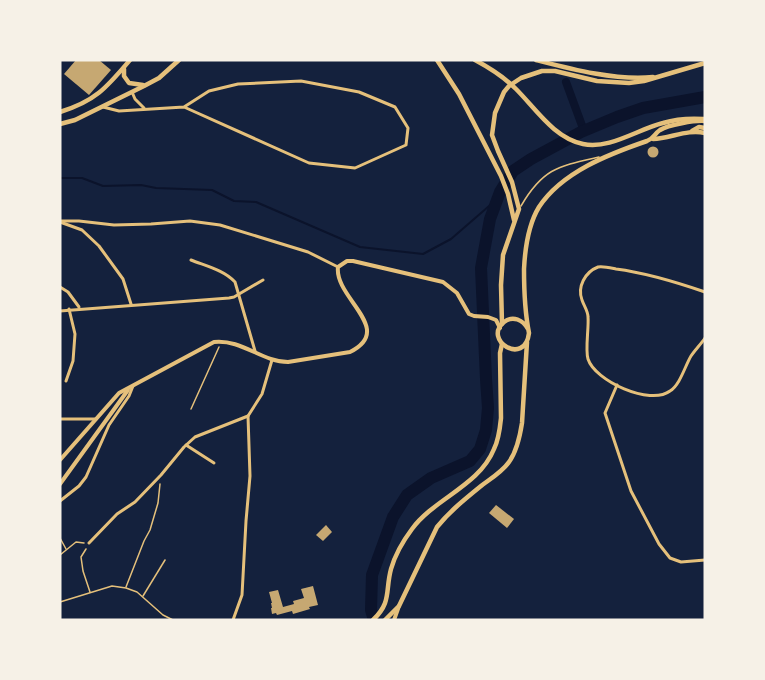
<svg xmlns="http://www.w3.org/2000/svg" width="765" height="680" font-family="'Archivo Narrow',sans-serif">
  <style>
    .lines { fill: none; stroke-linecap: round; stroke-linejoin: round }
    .stream { stroke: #0b132b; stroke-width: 2 }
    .canal { stroke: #0b132b; stroke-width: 8 }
    .river { stroke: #0b132b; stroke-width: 12 }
    .building { fill: #c6a872 }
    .path { stroke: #e5c07b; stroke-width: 1.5 }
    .service { stroke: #e5c07b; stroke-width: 1.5 }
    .minor { stroke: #e5c07b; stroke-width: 3 }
    .tertiary { stroke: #e5c07b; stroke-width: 4 }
    .secondary { stroke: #e5c07b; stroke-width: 4.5 }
    .primary { stroke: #e5c07b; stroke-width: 4.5 }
  </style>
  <rect width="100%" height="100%" fill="#14213d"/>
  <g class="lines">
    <polyline class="stream" points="60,178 82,178 103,186 141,185 156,188 212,190 234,201 256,202 360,247 423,254 451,239 496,200"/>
    <polyline class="canal" points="566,82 584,131"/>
    <polyline class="river" points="374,620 371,610 372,575 393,517 407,495 431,478 470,461 480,449 486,430 488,408 486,379 481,268 490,219 500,192 513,171 531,159 581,132 617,117 643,108 705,97"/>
  </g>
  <g class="building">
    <polygon points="76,60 99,60 111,70 89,95 64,74"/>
    <circle cx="653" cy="152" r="5.5"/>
    <polygon points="496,505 514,519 507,528 489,513"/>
    <polygon points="326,525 332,532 323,541 316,535"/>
    <polygon points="313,586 318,605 309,607 310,609 293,614 292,611 277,615 276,613 272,614 271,608 272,608 271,603 272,603 269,592 278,590 283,607 294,604 293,601 304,598 301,589"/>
  </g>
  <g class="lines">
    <g class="path">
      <polyline points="191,409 219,347"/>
      <polyline points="60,538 66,549"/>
      <polyline points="86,549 81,557 83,571 90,592"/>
      <polyline points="60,555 76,542 84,543"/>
      <polyline points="126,587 144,541 150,530 158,503 160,484"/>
      <polyline points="143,596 165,560"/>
      <polyline points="60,602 112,586 126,588 137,592 163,615 173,620"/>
    </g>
    <path class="service" d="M521,206C543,168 559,166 599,157"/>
    <g class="minor">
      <polyline points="132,92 135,99 144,108"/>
      <polyline points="103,107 119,111 184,107 309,163 355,168 406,145 408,128 395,107 359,92 301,81 238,84 209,91 184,107"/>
      <polyline points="60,221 79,221 114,225 151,224 190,221 220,225 308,252 338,267"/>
      <polyline points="60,222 82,230 99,246 123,279 131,304"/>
      <path d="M191,260C206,266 224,270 235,282L255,351"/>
      <polyline points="60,287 68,292 79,307"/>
      <path d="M705,292C676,282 647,273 616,269C611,268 603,266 598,267C585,272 577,287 582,300C584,306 588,311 588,317C589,328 585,349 588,359C595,381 650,406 670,391C680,385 685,366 691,356C695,350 701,344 705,338"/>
      <polyline points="60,311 229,298 234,297 263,280"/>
      <polyline points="66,381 73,361 75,334 69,309"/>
      <polyline points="617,385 605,413 631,491 659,544 670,558 681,562 705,560"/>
      <polyline points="60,419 96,419"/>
      <polyline points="186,445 214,463"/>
      <polyline points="60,501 79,486 86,477 109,425 129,396 133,386"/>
      <polyline points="89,543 117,514 135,502 161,475 184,447 195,437 248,416"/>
      <polyline points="233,620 242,595 246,521 250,476 248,416 262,394 272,360"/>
    </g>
    <g class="tertiary">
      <path d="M60,460L119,393L214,342C242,339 262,362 288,362L350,352C396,329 334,298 338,267L347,261H353L443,282L457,293L469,314L474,316L488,317L496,320L500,328"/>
      <polyline points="60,484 128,390"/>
      <polyline points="394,620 399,606"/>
    </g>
    <g class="secondary">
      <path d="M475,60C490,68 504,77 516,89C536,109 554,138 583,144C609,150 638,129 663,123C676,119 690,118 704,119"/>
      <path d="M536,60C571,69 617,81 653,77"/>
      <polyline points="124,69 124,76 129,83 143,85"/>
      <path d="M60,112C96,101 107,87 130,60"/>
      <polyline points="60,124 75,120 144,86 159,78 179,60"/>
    </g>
    <g class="primary">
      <polyline points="437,60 459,94 501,176 508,194 514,220"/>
      <polyline points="692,131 699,127 705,128"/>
      <path d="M653,139C671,138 688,129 705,133"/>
      <polyline points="502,324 501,285 503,255 519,209 512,182 498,151 492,135 495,113 504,92 509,86 521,78 542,71 555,71 597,81 629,83 644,81 705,63"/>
      <path d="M528,329C523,320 513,315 504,322C482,340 525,367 529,333C525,313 524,290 524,269C525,249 528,225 539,207C562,172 609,154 647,141C655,138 654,134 660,130C668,125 695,120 705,121"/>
      <path d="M373,620C392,602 385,591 391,569C395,555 403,541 412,529C435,498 479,486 494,449C499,439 500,428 501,418L500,353L502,344"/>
      <path d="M385,620L399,606L437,527C450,511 465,499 481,486C490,479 502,472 509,462C517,451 520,436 522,423L527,342"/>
    </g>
  </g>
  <rect width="765" height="680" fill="none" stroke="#f6f1e7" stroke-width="123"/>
</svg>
